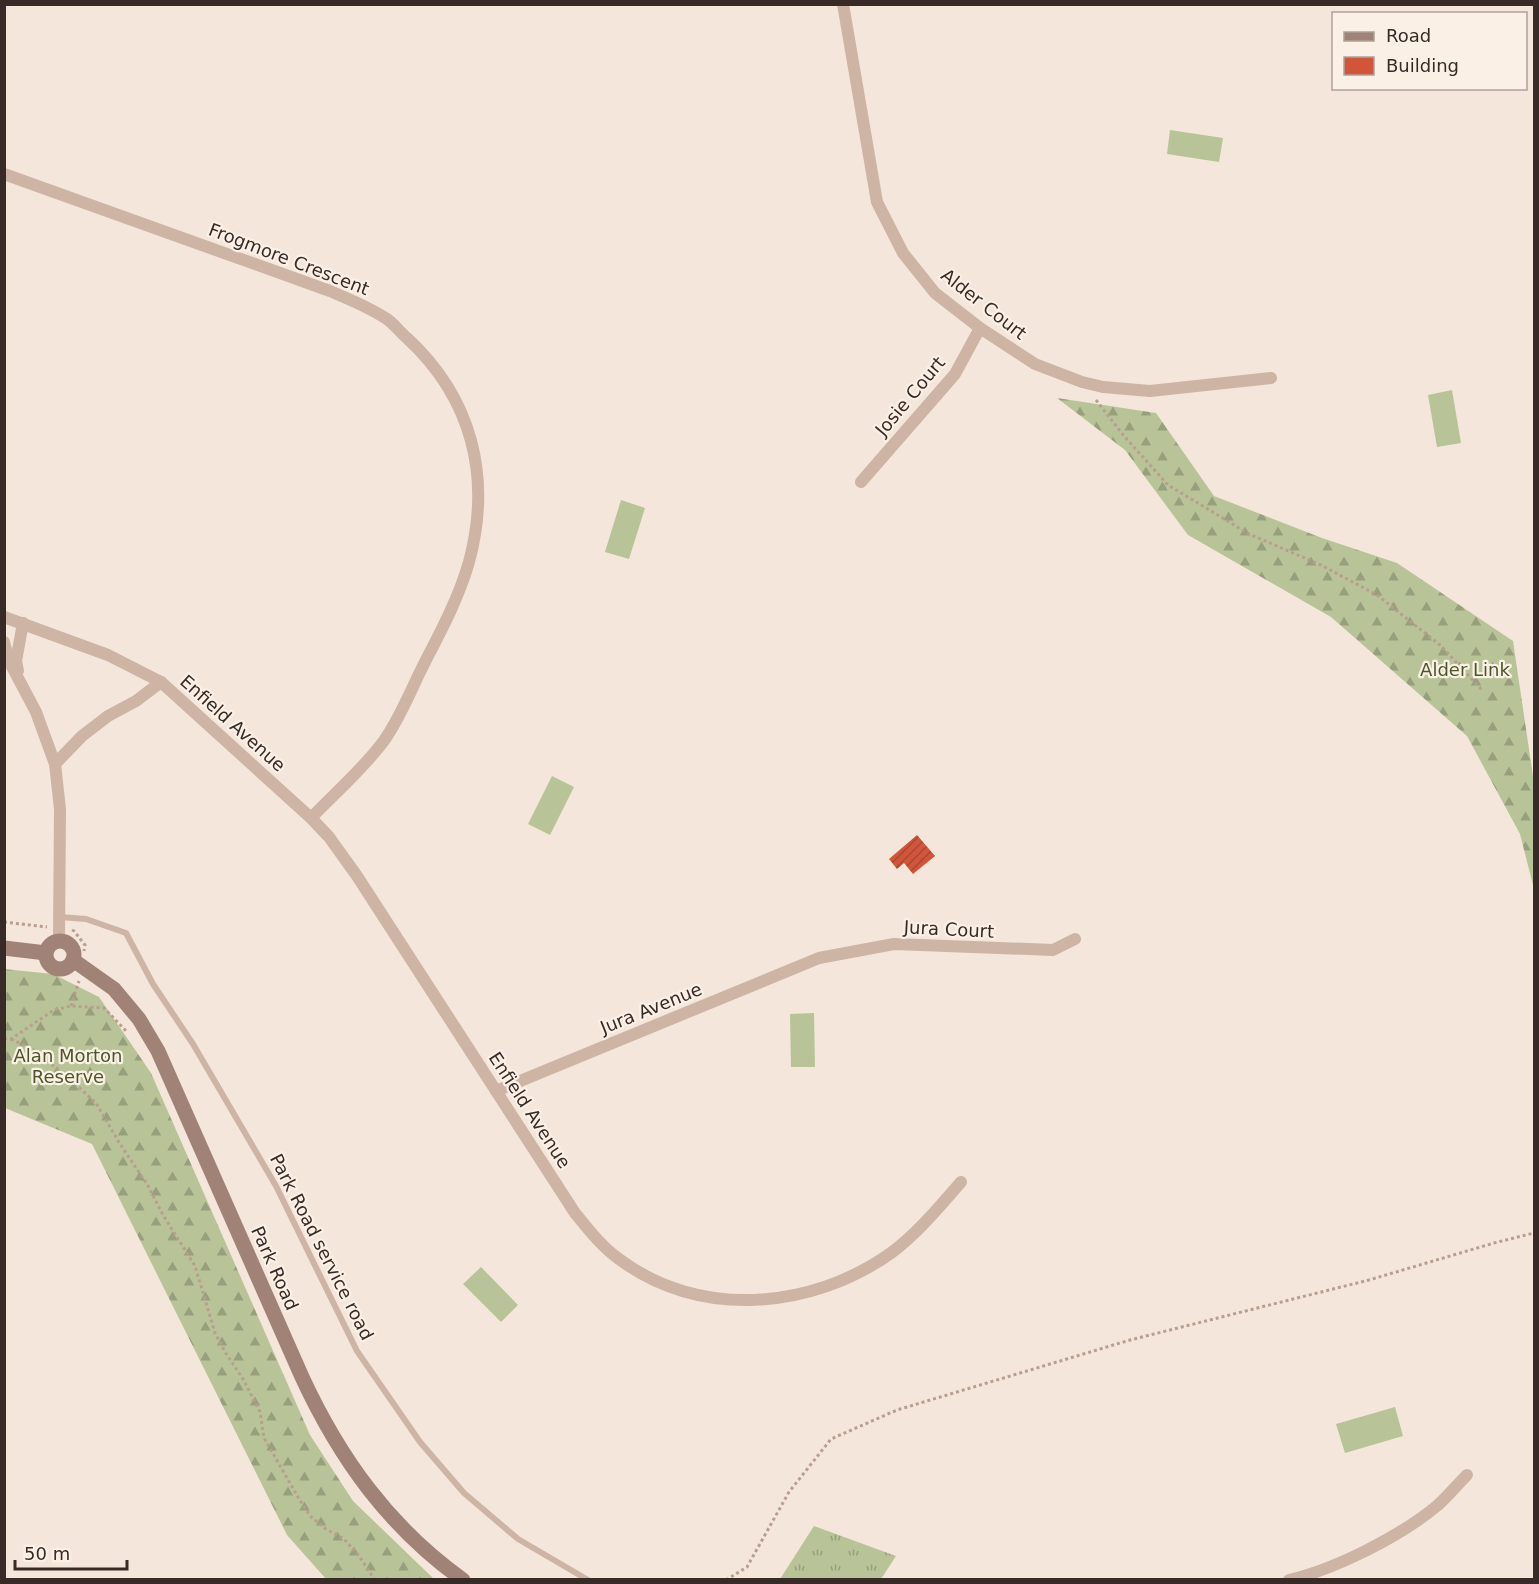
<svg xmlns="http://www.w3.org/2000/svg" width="1539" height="1584" font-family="'DejaVu Sans',sans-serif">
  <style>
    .forest { fill: url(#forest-firs) }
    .park { fill: url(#park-tufts) }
    .pitch { fill: #b8c498 }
    .building { fill: url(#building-hatch) }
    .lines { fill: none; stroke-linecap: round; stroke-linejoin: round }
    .path { stroke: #b99e8f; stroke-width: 3; stroke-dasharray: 3 3; stroke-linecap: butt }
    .lane { stroke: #cdb4a5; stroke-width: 6 }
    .street { stroke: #cdb4a5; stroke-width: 12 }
    .secondary { stroke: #a18276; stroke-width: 15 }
    .labels { text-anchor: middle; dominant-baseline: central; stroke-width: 4.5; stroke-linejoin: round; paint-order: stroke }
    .street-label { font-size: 18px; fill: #382b27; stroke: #fbf0e6 }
    .park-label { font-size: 18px; fill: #4a5828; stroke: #fbf0e6 }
  </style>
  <defs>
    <pattern id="forest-firs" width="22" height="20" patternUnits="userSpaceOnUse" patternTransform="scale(1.5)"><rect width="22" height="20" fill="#b8c498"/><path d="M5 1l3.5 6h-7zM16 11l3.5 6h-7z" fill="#979f7c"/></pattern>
    <pattern id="park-tufts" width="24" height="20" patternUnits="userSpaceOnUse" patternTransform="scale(1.5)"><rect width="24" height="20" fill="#b8c498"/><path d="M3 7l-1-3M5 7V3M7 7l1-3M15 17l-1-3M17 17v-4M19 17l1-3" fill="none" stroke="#979f7c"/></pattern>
    <pattern id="building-hatch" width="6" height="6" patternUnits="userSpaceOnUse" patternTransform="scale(1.5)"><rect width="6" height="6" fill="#d0553b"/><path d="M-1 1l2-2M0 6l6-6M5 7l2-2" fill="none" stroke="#aa4732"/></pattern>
  </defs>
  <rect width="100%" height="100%" fill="#f4e6da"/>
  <g class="forest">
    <polygon points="1057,398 1156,413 1214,496 1322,538 1397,563 1513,641 1534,783 1534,889 1520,834 1467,736 1331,617 1188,535 1125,450"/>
    <polygon points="4,969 53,974 99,997 151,1073 310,1435 353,1501 434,1579 326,1579 287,1535 92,1144 5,1108"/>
  </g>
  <polygon class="park" points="814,1526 896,1556 881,1579 780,1579"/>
  <g class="pitch">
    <polygon points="1170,130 1223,138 1219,162 1167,154"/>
    <polygon points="1452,390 1461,443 1437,447 1428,395"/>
    <polygon points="621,500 645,508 629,559 605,552"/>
    <polygon points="552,776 574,787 550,835 528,824"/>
    <polygon points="814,1013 815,1067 791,1067 790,1014"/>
    <polygon points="481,1267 518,1305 501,1322 463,1284"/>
    <polygon points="1395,1407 1403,1436 1345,1453 1336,1424"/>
  </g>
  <polygon class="building" points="917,835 935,856 913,874 904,863 897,869 889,859"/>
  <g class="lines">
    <g class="path">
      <polyline points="1096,400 1124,436 1168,485 1249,534 1321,565 1377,595 1440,645 1483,691"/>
      <polyline points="4,922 47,927"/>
      <polyline points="72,930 74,931 85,945 84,951"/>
      <polyline points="71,1006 79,981"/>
      <polyline points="4,1039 11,1039 54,1010 71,1006 104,1008 128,1033"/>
      <polyline points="11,1039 34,1050 72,1081 96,1103 120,1144 147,1184 163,1215 195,1266 215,1333 225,1352 243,1379 260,1412 264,1438 298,1497 310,1516 326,1529 344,1539 359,1556 375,1580"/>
      <polyline points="726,1580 747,1567 789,1492 831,1439 897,1410 1130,1340 1369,1280 1494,1243 1534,1233"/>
    </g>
    <polyline class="lane" points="60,917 86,919 126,933 153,984 193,1044 276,1186 357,1351 420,1442 464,1493 518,1539 588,1580"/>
    <g class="street">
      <polyline points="843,4 877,202 903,253 935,293 980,328 1035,364 1082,382 1103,387 1150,391 1271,378"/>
      <path d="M4,174L330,291C349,299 369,307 387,319C394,324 400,332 407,338C472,398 492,477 469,562C459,597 442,629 425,662C412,687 400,719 383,742C362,770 334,794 311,818"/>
      <polyline points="861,482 955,374 980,328"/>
      <path d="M4,617L108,655L161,682L311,818L329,837L357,876L575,1213C588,1229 602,1247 619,1259C699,1319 811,1310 891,1253C918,1233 939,1207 961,1182"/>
      <polyline points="4,642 9,661 36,712 55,764 60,809 59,941"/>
      <polyline points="18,671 16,661 23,623"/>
      <polyline points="55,764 82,736 108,716 136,701 161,682"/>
      <polyline points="496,1091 819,958 894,944 1053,950 1075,939"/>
      <path d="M1289,1580C1336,1569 1401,1536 1438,1505C1448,1496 1457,1485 1467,1475"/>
    </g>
    <g class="secondary">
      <circle cx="60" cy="955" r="14"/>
      <polyline points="4,948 46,953"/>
      <path d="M73,960L114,989L139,1019L158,1051L302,1377C340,1459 389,1527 463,1580"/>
    </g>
  </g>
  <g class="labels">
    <g class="street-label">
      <text transform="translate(289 259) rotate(21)">Frogmore Crescent</text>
      <text transform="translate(984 304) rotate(38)">Alder Court</text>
      <text transform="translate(910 396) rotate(-50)">Josie Court</text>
      <text transform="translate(233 723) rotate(42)">Enfield Avenue</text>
      <text transform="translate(949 929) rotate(3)">Jura Court</text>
      <text transform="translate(651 1008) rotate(-22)">Jura Avenue</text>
      <text transform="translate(530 1110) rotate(57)">Enfield Avenue</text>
      <text transform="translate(322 1247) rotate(63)">Park Road service road</text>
      <text transform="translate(275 1268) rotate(66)">Park Road</text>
    </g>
    <g class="park-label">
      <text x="1465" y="669">Alder Link</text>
      <text x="68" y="1055">Alan Morton<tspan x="68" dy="21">Reserve</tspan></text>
    </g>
  </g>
  <rect width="1539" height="1584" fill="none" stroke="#382b27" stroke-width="12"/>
  <rect x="1332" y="12" width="195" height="78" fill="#fbf0e6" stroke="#ada19a" stroke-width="1.5"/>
  <rect x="1344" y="32" width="30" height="9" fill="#a18276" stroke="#ada19a" stroke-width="1.5"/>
  <text x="1386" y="42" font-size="18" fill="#382b27">Road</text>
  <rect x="1344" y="57" width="30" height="18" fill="#d0553b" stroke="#ada19a" stroke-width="1.5"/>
  <text x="1386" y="72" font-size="18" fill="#382b27">Building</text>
  <path d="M15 1560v9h112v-9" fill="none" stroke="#382b27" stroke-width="3"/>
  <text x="24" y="1560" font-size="18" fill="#382b27" stroke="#fbf0e6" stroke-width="4.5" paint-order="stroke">50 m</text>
</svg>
